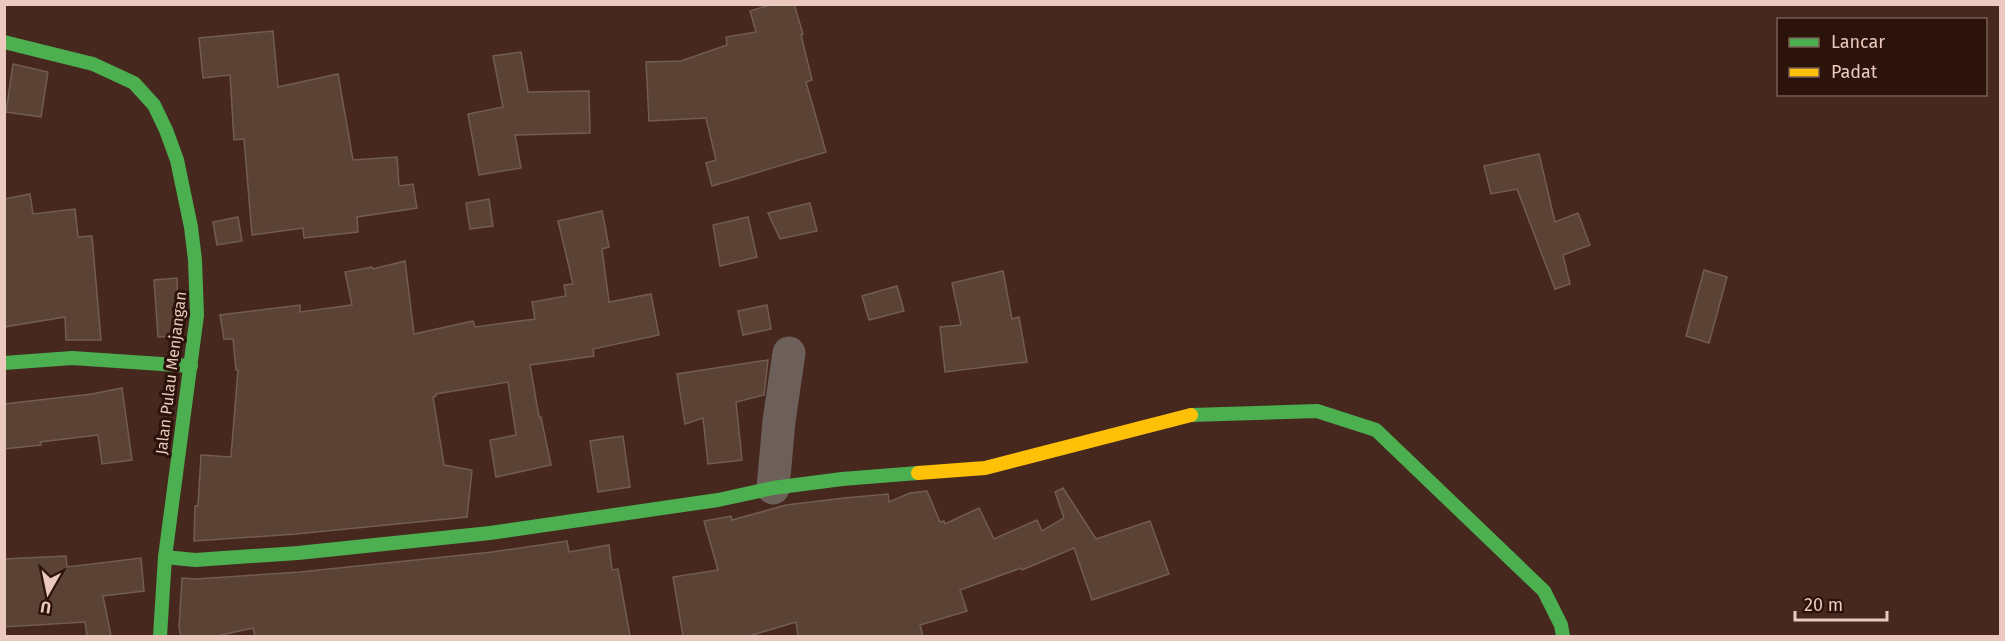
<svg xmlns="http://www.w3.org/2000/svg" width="2005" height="641" font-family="'Fira Sans',sans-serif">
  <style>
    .building { fill: #5a4235; stroke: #735c50; stroke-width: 1.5 }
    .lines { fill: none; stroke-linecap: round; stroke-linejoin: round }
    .street { stroke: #6d5f5a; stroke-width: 33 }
    .fast { stroke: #4caf50; stroke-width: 14 }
    .slow { stroke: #ffc107; stroke-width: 14 }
    .labels { text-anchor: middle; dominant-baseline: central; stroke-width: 6; stroke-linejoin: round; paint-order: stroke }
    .street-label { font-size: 16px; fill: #ebc9be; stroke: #2b130c }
  </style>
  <rect width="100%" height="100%" fill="#46281f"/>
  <g class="building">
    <polygon points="773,4 794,4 803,34 801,35 812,80 806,82 826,152 712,186 706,163 716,160 706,118 649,121 646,62 681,61 727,45 726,37 756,32 750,11"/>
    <polygon points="273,31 278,87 338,74 353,160 397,157 399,186 413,184 417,208 357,217 358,232 304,238 303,228 252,235 244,139 234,140 230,75 203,78 199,38"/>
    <polygon points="521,52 528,92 589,91 590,133 515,135 521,168 479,175 468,114 503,107 493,56"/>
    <polygon points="13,64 48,72 41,117 6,112"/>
    <polygon points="1539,154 1555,222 1578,213 1590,245 1563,255 1570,284 1555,289 1517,189 1491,194 1484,166"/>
    <polygon points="30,194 33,214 75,209 78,237 92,236 101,340 66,340 65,317 4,327 4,199"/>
    <polygon points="489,199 493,226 470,229 466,203"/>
    <polygon points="810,203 817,231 780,239 768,213"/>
    <polygon points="602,211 609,247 602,249 609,302 651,294 659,335 593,349 594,356 530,365 539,417 541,417 551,465 496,477 490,440 516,435 508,382 436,394 436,396 433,397 444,465 472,470 467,517 296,534 194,541 195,506 198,506 201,455 231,457 238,370 236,370 233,339 224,339 220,315 300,305 300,312 352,305 345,272 372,267 373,269 405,261 414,334 473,321 475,327 535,319 532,302 566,296 564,285 573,284 558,221"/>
    <polygon points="238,217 242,241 217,245 213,222"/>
    <polygon points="748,217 757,257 720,266 713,225"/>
    <polygon points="1704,270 1727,277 1709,343 1686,336"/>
    <polygon points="1003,271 1012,319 1019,317 1027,362 945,372 940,327 961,325 952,283"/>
    <polygon points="177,278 178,314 175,336 158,337 154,280"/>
    <polygon points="897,286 904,311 869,320 862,296"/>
    <polygon points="767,305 771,329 743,335 738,311"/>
    <polygon points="768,360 764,395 736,402 742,460 708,464 703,418 685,424 677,374"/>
    <polygon points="122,388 132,460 102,464 98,435 40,442 41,445 4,449 4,404 92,394"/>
    <polygon points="623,436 630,487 598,492 590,441"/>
    <polygon points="1063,488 1096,539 1150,521 1169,574 1092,600 1074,548 1022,570 1021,568 960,590 967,611 920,625 923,636 798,636 796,622 749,636 683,636 673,577 718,570 704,521 731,516 732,520 786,505 844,498 888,494 889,502 910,493 927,491 940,522 944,521 945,524 979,508 994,539 1037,520 1042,531 1064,518 1055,492"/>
    <polygon points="567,541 569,552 609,545 612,570 618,569 630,636 255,636 253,628 217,636 181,636 179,627 182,578 196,579 300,572 492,552"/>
    <polygon points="66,556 67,567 141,558 144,591 103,596 111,636 87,636 85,622 4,627 4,559"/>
  </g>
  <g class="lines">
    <polyline class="street" points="773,488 779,421 789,353"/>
    <g class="fast">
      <polyline points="4,42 93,64 134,83 154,105 166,130 177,160 191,227 195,260 197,315 165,557 160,636"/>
      <polyline points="4,363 72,358 191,366"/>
      <polyline points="1191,415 1317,411 1376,430 1544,591 1561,625 1563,636"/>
      <polyline points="165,557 195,560 298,553 490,533 718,500 773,488 842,479 918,473"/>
    </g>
    <polyline class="slow" points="918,473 985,468 1191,415"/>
  </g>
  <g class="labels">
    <g class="street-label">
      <text transform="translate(171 373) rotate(-83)">Jalan Pulau Menjangan</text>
    </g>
  </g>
  <rect width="2005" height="641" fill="none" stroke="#ebc9be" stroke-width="12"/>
  <rect x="1777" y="18" width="210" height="78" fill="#2b130c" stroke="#785c53" stroke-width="1.5"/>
  <rect x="1789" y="38" width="30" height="9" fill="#4caf50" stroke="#785c53" stroke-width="1.5"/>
  <text x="1831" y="48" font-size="18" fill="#ebc9be">Lancar</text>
  <rect x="1789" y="68" width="30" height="9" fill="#ffc107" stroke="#785c53" stroke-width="1.5"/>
  <text x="1831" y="78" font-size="18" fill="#ebc9be">Padat</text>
  <g transform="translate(48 593) rotate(189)" stroke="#2b130c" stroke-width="4.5" paint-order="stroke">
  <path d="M0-4.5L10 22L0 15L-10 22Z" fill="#ebc9be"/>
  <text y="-9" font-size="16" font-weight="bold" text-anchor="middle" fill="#ebc9be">U</text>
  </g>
  <path d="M1795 611v9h92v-9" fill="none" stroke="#ebc9be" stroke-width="3"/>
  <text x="1804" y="611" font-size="18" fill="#ebc9be" stroke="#2b130c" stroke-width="4.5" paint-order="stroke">20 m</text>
</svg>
